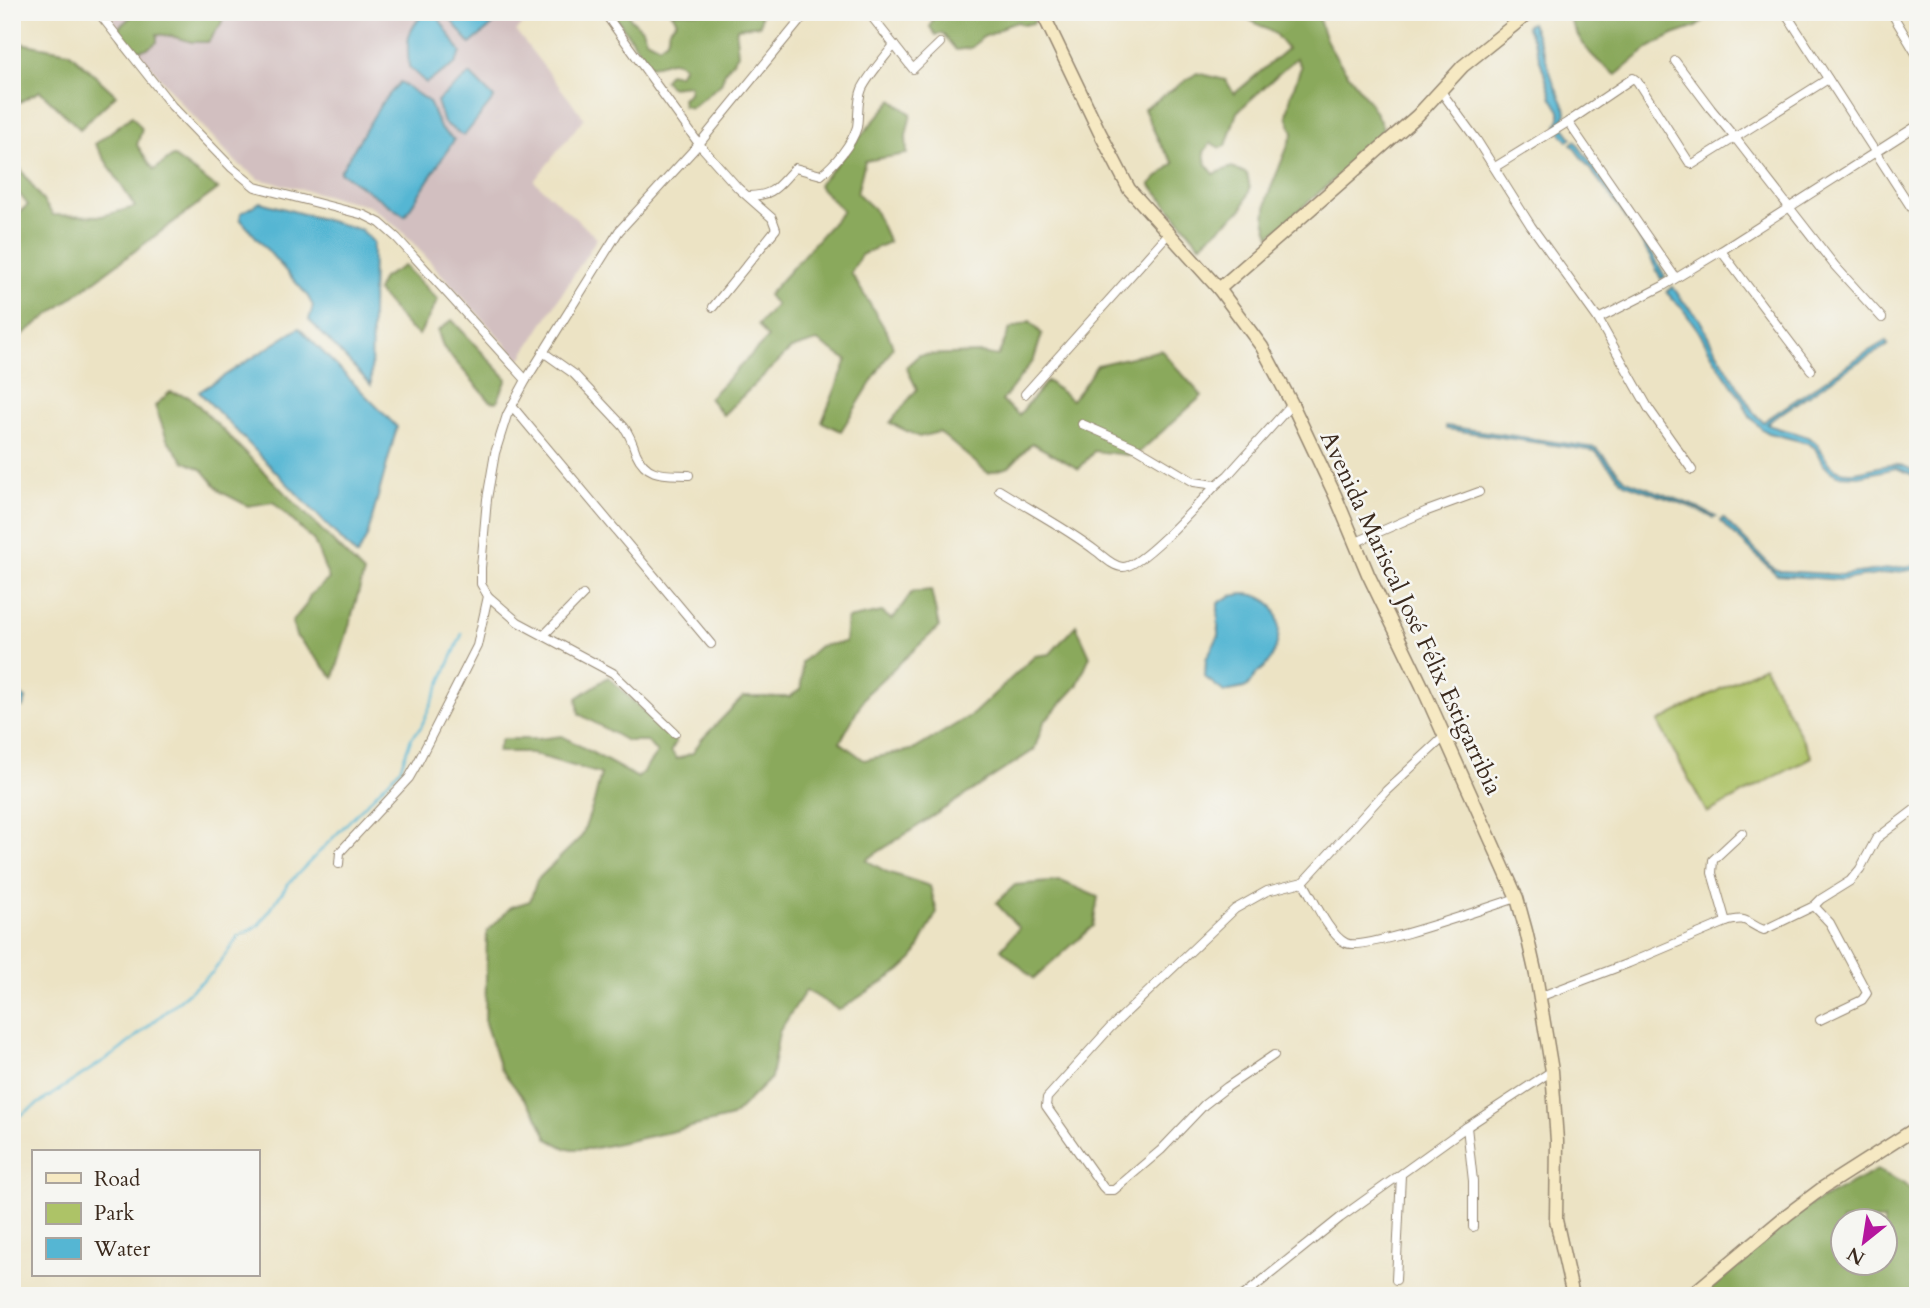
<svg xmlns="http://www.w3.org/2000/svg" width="1930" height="1308" font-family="Cardo,serif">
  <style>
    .industrial { fill: #d2bfc0 }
    .green { fill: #adc367; stroke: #747642; stroke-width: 2 }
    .forest { fill: #8aa95c; stroke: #626a3d; stroke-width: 2; fill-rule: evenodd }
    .water { fill: #55b6d3; stroke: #487078; stroke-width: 2 }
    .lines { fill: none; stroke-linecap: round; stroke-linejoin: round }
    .stream { stroke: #55b6d3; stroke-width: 2.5 }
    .street-casing { stroke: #948671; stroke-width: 10 }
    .secondary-casing { stroke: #948671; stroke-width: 15 }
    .street { stroke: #fff; stroke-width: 8 }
    .secondary { stroke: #f6e9c3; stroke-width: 12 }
    .labels { text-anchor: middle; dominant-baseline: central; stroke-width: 5; stroke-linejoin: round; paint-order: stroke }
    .street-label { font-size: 24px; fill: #3b2a1e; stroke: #f6f6f2 }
  </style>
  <rect width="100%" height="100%" fill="#f6f6f2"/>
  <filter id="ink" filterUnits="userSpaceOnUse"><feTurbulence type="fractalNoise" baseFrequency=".0143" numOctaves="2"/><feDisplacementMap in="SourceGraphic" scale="14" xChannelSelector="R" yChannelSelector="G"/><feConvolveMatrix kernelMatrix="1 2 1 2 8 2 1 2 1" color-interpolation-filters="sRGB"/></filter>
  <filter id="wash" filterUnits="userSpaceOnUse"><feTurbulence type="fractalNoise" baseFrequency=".00686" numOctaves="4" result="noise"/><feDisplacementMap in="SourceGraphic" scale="28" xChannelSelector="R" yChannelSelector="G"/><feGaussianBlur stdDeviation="1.57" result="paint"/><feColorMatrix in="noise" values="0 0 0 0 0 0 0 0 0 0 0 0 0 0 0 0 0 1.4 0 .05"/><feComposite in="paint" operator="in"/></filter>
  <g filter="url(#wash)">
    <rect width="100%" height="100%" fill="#ece3c4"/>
    <polygon class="industrial" points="107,12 533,12 516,31 584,118 534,181 597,238 520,360 403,232 370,206 259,179 237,163 180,102"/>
    <polygon class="green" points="1764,666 1812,757 1707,813 1658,722"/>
    <g class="forest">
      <path d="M136,12H225L221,24L208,42H192L171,36L157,34V42C138,57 126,50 117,29Z"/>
      <path d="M610,12H627L631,19L642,29L646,39L659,46L667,40L669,29L677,21L671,12L761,13L760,25L737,28L736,36L738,54L725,72L721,84L691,108L683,106L682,98L689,93L690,85L670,87L664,80L669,73L679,75L684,66C668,55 666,66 650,66L620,23Z"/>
      <polygon points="936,12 947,12 951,16 958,15 960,12 1037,12 1034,23 1023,25 1018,22 1008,24 994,33 983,37 971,48 956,50 942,33 936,35 930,27"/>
      <path d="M1236,12H1318C1324,60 1369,88 1383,129L1377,140L1365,152L1270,236L1265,220L1267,198L1293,133L1287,116L1291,95L1301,67L1296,58L1237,112L1226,146L1220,148L1211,143L1204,152L1206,164L1214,174L1232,167L1247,174L1250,189L1242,209L1200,245L1150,184L1174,163L1160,144L1144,109L1197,73L1226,80L1234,94L1287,49L1275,34Z"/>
      <path d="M1566,12H1713V13L1696,27L1673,35L1648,48L1616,75C1588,56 1580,42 1566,12Z"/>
      <polygon points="20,43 69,52 116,95 80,129 40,91 12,106 12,49"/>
      <polygon points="892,100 911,114 906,136 907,154 865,161 857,193 874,209 889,242 861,255 851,273 888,334 893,347 841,431 822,422 847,360 817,341 791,349 723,415 709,398 768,338 758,325 776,305 768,295 843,211 818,185"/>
      <polygon points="132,116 142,129 137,145 154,170 173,156 218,189 18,338 12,331 12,218 28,205 12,185 12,157 53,215 102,216 135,207 95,144"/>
      <polygon points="404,266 438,300 419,335 409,328 377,291 383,278"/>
      <polygon points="452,320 507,379 497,402 490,401 443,347 438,331"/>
      <polygon points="1030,321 1042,334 1034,359 1002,401 1019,415 1047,381 1072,400 1083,386 1097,365 1161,350 1202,396 1135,456 1094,451 1079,469 1032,443 1009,467 988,473 939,432 919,437 890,423 917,389 906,367 919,355 981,353 998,356 1010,329"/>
      <polygon points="170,392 190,397 364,573 334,678 296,636 292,622 306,605 310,595 329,579 314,541 273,502 248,506 221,492 203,470 184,461 167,439 155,406"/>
      <polygon points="931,590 939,627 867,693 840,742 864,760 915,749 973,714 1035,656 1050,654 1076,625 1090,656 1077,686 1044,722 1034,750 866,860 887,872 930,886 937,912 913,959 900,971 839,1010 806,990 779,1032 771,1078 732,1117 670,1132 591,1149 567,1149 548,1139 536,1114 500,1068 485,1023 487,932 511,907 530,901 537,880 582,836 594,802 601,774 525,752 497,752 502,739 538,739 562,736 638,778 657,753 647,741 627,741 579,714 577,698 608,677 676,742 671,751 677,759 693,753 701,740 743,697 789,697 801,689 802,662 820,646 845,642 847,619 882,612 892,620 912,592"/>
      <polygon points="1061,881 1098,897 1093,926 1034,979 1001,949 1019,928 996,903 1015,885"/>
      <path d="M1877,1170L1903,1183L1918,1197V1296H1701L1808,1206ZM1842,1220H1884V1262H1842Z"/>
    </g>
    <g class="water">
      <path d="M422,12H435L461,53L455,64L426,83L409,67C407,42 405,34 423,14Z"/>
      <polygon points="450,12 508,12 470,44 452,21"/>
      <polygon points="1531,23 1545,56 1554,84 1565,107 1566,113 1562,125 1572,138 1568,141 1561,133 1557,125 1560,118 1560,111 1552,98 1535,44 1526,26"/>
      <polygon points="470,74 494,98 464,136 444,123 437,101"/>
      <polygon points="400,82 429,102 440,128 454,140 405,216 340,172 381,104"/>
      <path d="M1575,141C1607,186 1640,229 1665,277L1661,279C1638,229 1605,188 1571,144Z"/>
      <polygon points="260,202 361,230 373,242 371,385 309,320 313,306 307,295 240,219 241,213"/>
      <path d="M1673,287L1682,300L1699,318L1712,344L1754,413L1763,422L1859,357L1886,341L1888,345L1858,362L1774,418L1767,424C1782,432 1801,431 1814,441C1825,450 1824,465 1838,470C1858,478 1878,463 1898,465C1905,465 1912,470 1918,474V479L1909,473L1896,468L1859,476L1837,475L1830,471L1823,464L1815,448L1808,443L1769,433L1762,429L1750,417L1742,400L1715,360L1698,330L1682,308L1672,299L1667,291Z"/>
      <polygon points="299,328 397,427 367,537 357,556 199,392"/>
      <polygon points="1446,426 1596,448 1626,480 1695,506 1716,517 1713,518 1694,508 1624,483 1595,451 1446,429"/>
      <polygon points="1723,518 1774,569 1780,571 1842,575 1918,565 1918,569 1841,580 1777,575 1720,521"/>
      <path d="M1243,594C1281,594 1286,630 1271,659C1268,665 1261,669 1256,674C1253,678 1250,685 1246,687C1240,690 1230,690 1224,692L1205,677L1206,659L1218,637V603L1231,596Z"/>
      <polygon points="12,685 26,699 23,707 17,708 12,703"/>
    </g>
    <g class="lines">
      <polyline class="stream" points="12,1121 120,1050 213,972 239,936 259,925 288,884 400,769 411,739 421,727 462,634"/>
    </g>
  </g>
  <g filter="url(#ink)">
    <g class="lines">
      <defs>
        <g id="street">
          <polyline points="98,12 172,106 232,168 255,187 364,215 380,223 397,238 526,380"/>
          <polyline points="604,12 699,144 738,188 772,218 776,229 713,307"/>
          <polyline points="868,12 913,69 940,43"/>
          <polyline points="1785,12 1918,218"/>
          <polyline points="1891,12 1918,57"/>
          <polyline points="1675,61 1711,109 1736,139 1835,266 1882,318"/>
          <polyline points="1440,90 1476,139 1531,226 1598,319 1649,409 1692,470"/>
          <polyline points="1495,167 1568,122"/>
          <path d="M748,196C775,196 778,185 795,168L821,175C835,164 852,144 857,127C859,115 857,101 862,89C868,76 885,57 894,45"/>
          <polyline points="1721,251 1811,370"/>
          <polyline points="1675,277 1568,122 1633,78 1637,81 1689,162 1693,164 1828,79"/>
          <polyline points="1598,319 1663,286 1721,251 1918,125"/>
          <path d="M543,352L574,374L624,427C630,435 633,444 636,453C647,478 666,474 689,475"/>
          <polyline points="1025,394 1169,233"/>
          <polyline points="512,406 711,644"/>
          <polyline points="1082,424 1137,448 1194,482 1216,485 1228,475 1292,404"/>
          <path d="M999,490C1031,510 1066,528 1096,551C1103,556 1113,567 1123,567C1142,567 1201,501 1216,485"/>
          <polyline points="1354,543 1427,511 1479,492"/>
          <polyline points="488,596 518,622 613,673 675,733"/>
          <polyline points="544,635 583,595"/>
          <polyline points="339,864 340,852 409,778 417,764 477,646 488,596 481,584 481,568 487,499 495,453 507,415 526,380 619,231 699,144 807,12"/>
          <path d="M1303,882C1313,898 1329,935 1346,943C1364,952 1491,906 1517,898"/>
          <polyline points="1814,906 1830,923 1867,993 1862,1000 1820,1020"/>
          <polyline points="1726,922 1712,873 1713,860 1742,833"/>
          <path d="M1539,997L1629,963L1726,922C1749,915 1746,924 1764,930L1814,906L1821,899L1850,881L1860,869L1876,839L1918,807"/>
          <polyline points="1274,1055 1227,1087 1204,1105 1161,1150 1114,1190 1106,1190 1103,1187 1046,1106 1047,1098 1110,1028 1235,909 1267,891 1303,882 1386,791 1445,736"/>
          <polyline points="1467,1127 1473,1181 1473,1227"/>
          <polyline points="1396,1280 1401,1175"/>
          <polyline points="1243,1296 1340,1218 1465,1128 1552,1071"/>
        </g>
        <g id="secondary">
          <polyline points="1042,12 1099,131 1129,189 1219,289 1262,347 1292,404 1335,495 1368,574 1422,686 1517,898 1526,931 1536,975 1552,1071 1557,1141 1556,1220 1573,1296"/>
          <polyline points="1219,289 1417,116 1463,66 1530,12"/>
          <polyline points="1690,1296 1788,1214 1824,1187 1918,1127"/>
        </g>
      </defs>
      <use href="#street" class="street-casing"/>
      <use href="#secondary" class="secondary-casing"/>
      <use href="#street" class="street"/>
      <use href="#secondary" class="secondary"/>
    </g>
  </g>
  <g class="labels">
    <g class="street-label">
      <text transform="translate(1411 613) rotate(65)">Avenida Mariscal José Félix Estigarribia</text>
    </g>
  </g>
  <rect width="1930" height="1308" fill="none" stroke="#f6f6f2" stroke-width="42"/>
  <rect x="32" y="1150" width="228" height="126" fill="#f6f6f2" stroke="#aba49d" stroke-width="2"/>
  <rect x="46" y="1173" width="35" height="10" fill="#f6e9c3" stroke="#aba49d" stroke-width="2"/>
  <text x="94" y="1186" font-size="21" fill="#3b2a1e">Road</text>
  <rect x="46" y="1203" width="35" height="21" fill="#adc367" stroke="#aba49d" stroke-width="2"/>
  <text x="94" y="1220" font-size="21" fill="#3b2a1e">Park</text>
  <rect x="46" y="1238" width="35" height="21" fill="#55b6d3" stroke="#aba49d" stroke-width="2"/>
  <text x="94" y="1256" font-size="21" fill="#3b2a1e">Water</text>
  <g transform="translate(1864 1242) rotate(210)"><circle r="33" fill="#f6f6f2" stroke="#aba49d" stroke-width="2"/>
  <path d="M0-5L12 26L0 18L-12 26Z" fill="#b5179e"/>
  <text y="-10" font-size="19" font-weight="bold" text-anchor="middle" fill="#3b2a1e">N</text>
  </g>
</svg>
